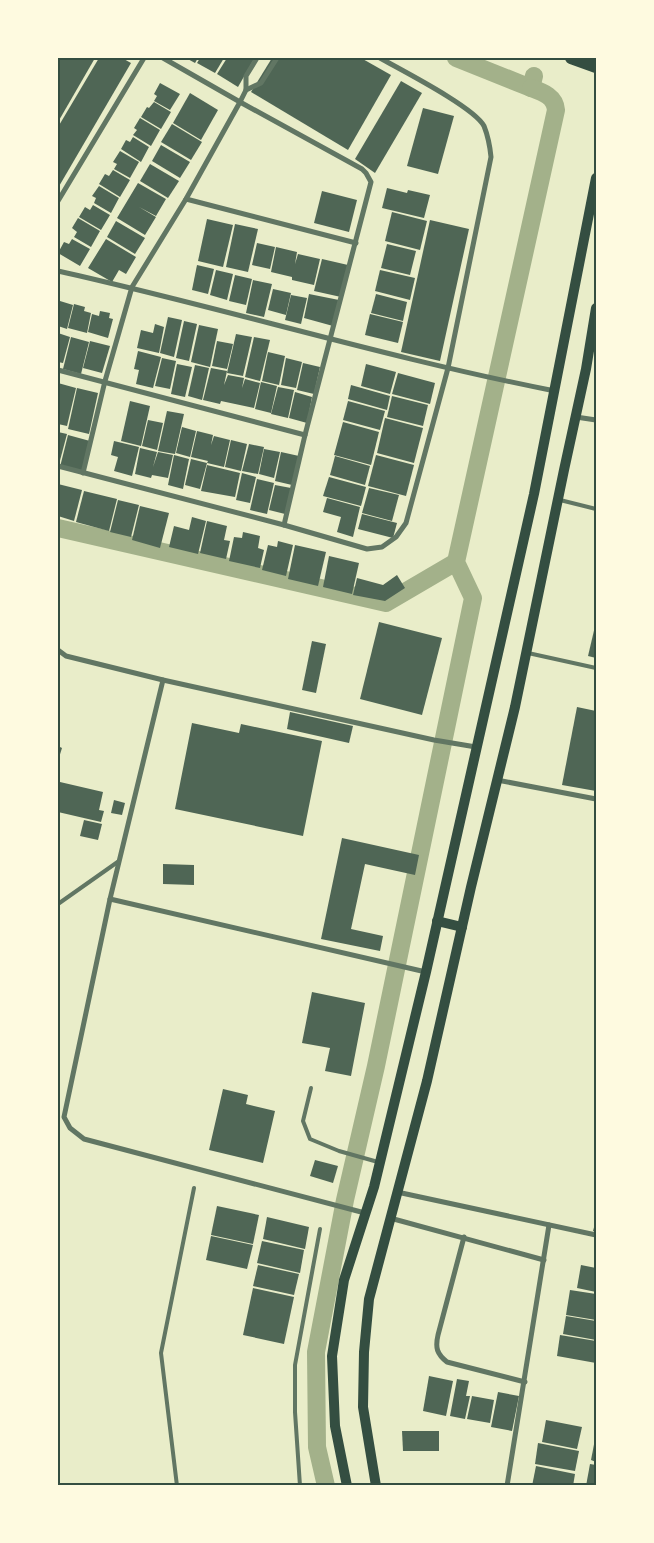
<svg xmlns="http://www.w3.org/2000/svg" width="654" height="1543" font-family="Figtree,sans-serif">
  <style>
    .lines { fill: none; stroke-linecap: round; stroke-linejoin: round }
    .canal { stroke: #a3b18a; stroke-width: 18 }
    .building { fill: #4f6655 }
    .service { stroke: #617663; stroke-width: 4 }
    .minor { stroke: #617663; stroke-width: 5 }
    .secondary { stroke: #344e41; stroke-width: 10 }
    .primary { stroke: #344e41; stroke-width: 12 }
    .neatline { fill: none; stroke: #344e41; stroke-width: 2 }
  </style>
  <rect width="100%" height="100%" fill="#e9edc9"/>
  <g class="lines">
    <g class="canal">
      <polyline points="456,58 531,88 534,76"/>
      <polyline points="58,528 386,603 456,562"/>
      <path d="M326,1486L317,1447L316,1352L345,1200L376,1066L473,598L456,562L556,110C555,96 542,92 531,88"/>
    </g>
  </g>
  <g class="building">
    <polygon points="61,58 95,58 58,122 58,64"/>
    <polygon points="99,58 122,58 131,63 58,188 58,127"/>
    <polygon points="186,58 198,58 195,63"/>
    <polygon points="200,58 224,58 215,73 197,63"/>
    <polygon points="227,58 251,58 254,59 238,87 217,74"/>
    <polygon points="272,58 361,58 391,75 348,150 251,92"/>
    <polygon points="401,81 422,93 375,173 355,159"/>
    <polygon points="160,83 180,94 170,110 154,101 157,96 154,94"/>
    <polygon points="190,93 218,110 201,140 173,123"/>
    <polygon points="154,102 171,112 161,129 141,117 147,107 149,108"/>
    <polygon points="423,108 454,116 438,174 407,166"/>
    <polygon points="140,118 160,130 151,146 133,135 137,130 134,128"/>
    <polygon points="172,124 202,142 191,160 161,142"/>
    <polygon points="133,137 149,147 141,162 121,149 126,140 130,142"/>
    <polygon points="161,145 190,162 180,178 152,161"/>
    <polygon points="120,151 139,162 130,178 114,169 117,164 113,162"/>
    <polygon points="150,164 179,181 168,198 140,181"/>
    <polygon points="113,170 130,180 120,197 99,184 105,174 109,176"/>
    <polygon points="138,183 166,199 156,216 139,207 156,217 145,235 117,218"/>
    <polygon points="99,186 119,198 111,213 94,203 96,198 92,196"/>
    <polygon points="387,188 407,193 408,190 430,195 424,218 382,208"/>
    <polygon points="322,191 357,200 349,232 314,223"/>
    <polygon points="93,205 110,215 101,230 79,217 85,207 90,210"/>
    <polygon points="392,212 427,221 420,250 385,241"/>
    <polygon points="78,218 100,231 91,247 74,237 77,232 72,228"/>
    <polygon points="207,219 233,225 223,267 198,261"/>
    <polygon points="430,220 469,229 440,361 401,352"/>
    <polygon points="116,221 145,238 135,254 107,237"/>
    <polygon points="235,224 258,229 248,272 226,267"/>
    <polygon points="72,239 90,249 80,266 58,253 64,242 69,244"/>
    <polygon points="106,239 136,257 126,274 119,270 112,282 88,268"/>
    <polygon points="257,243 275,247 270,269 252,265"/>
    <polygon points="387,244 416,251 410,275 381,268"/>
    <polygon points="276,247 297,252 295,264 298,254 320,259 314,285 292,280 292,277 271,272"/>
    <polygon points="322,259 348,265 341,297 314,291"/>
    <polygon points="197,265 214,269 208,294 192,290"/>
    <polygon points="216,270 233,274 227,300 210,295"/>
    <polygon points="380,270 415,278 410,300 375,291"/>
    <polygon points="235,275 252,279 246,305 229,301"/>
    <polygon points="253,280 272,284 264,317 246,313"/>
    <polygon points="273,289 291,293 286,315 268,310"/>
    <polygon points="309,294 339,300 333,326 304,318"/>
    <polygon points="376,294 407,302 403,321 371,313"/>
    <polygon points="291,295 307,298 301,324 285,320"/>
    <polygon points="60,301 73,305 67,329 58,326 58,305 59,306"/>
    <polygon points="74,304 85,307 84,311 91,313 87,333 68,328"/>
    <polygon points="100,311 110,313 109,318 113,319 108,338 88,332 92,314 99,316"/>
    <polygon points="370,314 403,322 398,343 365,335"/>
    <polygon points="168,317 182,320 174,357 160,353"/>
    <polygon points="184,321 197,324 189,361 176,358"/>
    <polygon points="155,324 164,327 159,353 137,348 141,330 153,333"/>
    <polygon points="199,325 218,329 210,367 191,362"/>
    <polygon points="58,333 70,337 63,363 58,362"/>
    <polygon points="236,334 252,337 243,376 227,373"/>
    <polygon points="71,337 89,342 81,374 63,369"/>
    <polygon points="254,337 270,340 260,381 245,377"/>
    <polygon points="90,341 110,346 102,373 83,368"/>
    <polygon points="217,341 233,344 227,369 212,366"/>
    <polygon points="138,351 161,357 153,388 136,384 139,370 134,369"/>
    <polygon points="268,352 285,356 279,385 262,381"/>
    <polygon points="162,358 176,361 170,389 155,386"/>
    <polygon points="286,358 302,362 296,388 281,385"/>
    <polygon points="303,363 320,367 314,394 297,390"/>
    <polygon points="177,364 192,367 185,397 171,394"/>
    <polygon points="366,364 396,372 390,394 361,386"/>
    <polygon points="195,365 209,368 202,400 188,396"/>
    <polygon points="211,368 227,371 224,385 228,375 244,378 242,388 245,379 260,383 254,408 221,401 220,404 203,400"/>
    <polygon points="398,373 435,383 430,404 392,394"/>
    <polygon points="261,382 277,386 271,413 255,409"/>
    <polygon points="58,383 76,388 67,426 58,424"/>
    <polygon points="351,385 390,396 387,410 348,399"/>
    <polygon points="278,387 294,390 288,418 271,414"/>
    <polygon points="77,388 98,393 89,434 68,429"/>
    <polygon points="295,392 312,397 307,423 289,418"/>
    <polygon points="392,396 428,405 423,426 387,417"/>
    <polygon points="130,401 150,406 141,446 121,441"/>
    <polygon points="348,401 385,411 380,430 343,420"/>
    <polygon points="167,411 184,414 175,454 158,451"/>
    <polygon points="385,418 423,428 414,463 377,453"/>
    <polygon points="148,420 163,423 157,450 142,446"/>
    <polygon points="343,422 379,432 371,465 334,455"/>
    <polygon points="182,427 196,431 190,457 176,453"/>
    <polygon points="197,431 213,435 211,445 214,436 230,440 224,467 207,463 208,461 191,457"/>
    <polygon points="58,432 67,434 58,468"/>
    <polygon points="68,435 90,441 82,473 60,467"/>
    <polygon points="231,440 247,444 241,471 225,467"/>
    <polygon points="114,441 139,447 132,476 114,471 118,457 111,455"/>
    <polygon points="249,444 264,447 258,474 242,471"/>
    <polygon points="140,448 157,452 153,467 158,452 173,455 168,478 152,475 151,478 135,474"/>
    <polygon points="264,449 280,452 274,478 259,474"/>
    <polygon points="281,452 299,456 292,485 275,481"/>
    <polygon points="174,455 189,459 183,489 168,485"/>
    <polygon points="376,455 414,465 406,496 368,486"/>
    <polygon points="335,456 370,466 365,485 330,475"/>
    <polygon points="191,459 207,463 200,489 185,485"/>
    <polygon points="207,465 240,473 235,497 201,491"/>
    <polygon points="242,473 256,477 250,503 236,500"/>
    <polygon points="329,477 366,487 361,506 323,496"/>
    <polygon points="257,479 274,483 267,514 250,510"/>
    <polygon points="58,484 82,490 74,521 58,516"/>
    <polygon points="275,485 291,488 285,514 269,510"/>
    <polygon points="369,488 399,495 392,521 362,513"/>
    <polygon points="84,491 117,499 109,531 76,522"/>
    <polygon points="327,498 360,507 353,537 337,532 341,517 323,512"/>
    <polygon points="118,500 139,505 131,537 110,532"/>
    <polygon points="140,506 169,513 160,548 132,540"/>
    <polygon points="362,514 397,523 393,538 358,529"/>
    <polygon points="192,517 206,521 198,554 169,547 174,526 189,530"/>
    <polygon points="207,521 227,526 224,540 230,541 226,559 200,553"/>
    <polygon points="243,532 260,536 258,548 264,550 260,568 229,561 234,537 242,538"/>
    <polygon points="278,541 293,545 286,576 262,570 268,545 277,547"/>
    <polygon points="295,545 326,552 318,586 288,579"/>
    <polygon points="329,556 359,563 352,594 323,587"/>
    <polygon points="397,575 405,588 385,601 353,595 357,578 383,585"/>
    <polygon points="379,622 442,638 422,715 360,699"/>
    <polygon points="596,622 596,658 588,656"/>
    <polygon points="312,641 326,644 316,693 302,690"/>
    <polygon points="577,707 596,711 596,791 562,785"/>
    <polygon points="290,712 353,726 349,743 287,729"/>
    <polygon points="192,723 239,733 241,724 322,741 303,836 175,809"/>
    <polygon points="58,746 62,748 58,761"/>
    <polygon points="60,782 103,792 99,810 104,811 101,822 58,812 58,795"/>
    <polygon points="114,800 125,803 122,815 111,813"/>
    <polygon points="84,820 102,824 98,840 80,836"/>
    <polygon points="342,838 419,855 415,875 365,864 351,929 383,936 380,951 321,939"/>
    <polygon points="163,864 194,865 194,885 163,884"/>
    <polygon points="312,992 365,1003 351,1076 325,1071 330,1048 302,1043"/>
    <polygon points="223,1089 248,1095 246,1104 275,1111 263,1163 209,1150"/>
    <polygon points="315,1160 338,1166 333,1183 310,1176"/>
    <polygon points="217,1206 259,1215 253,1244 211,1235"/>
    <polygon points="267,1217 309,1227 305,1249 263,1239"/>
    <polygon points="596,1220 596,1232 593,1231"/>
    <polygon points="211,1236 253,1245 247,1269 206,1260"/>
    <polygon points="262,1241 304,1250 300,1273 257,1263"/>
    <polygon points="258,1265 299,1274 294,1295 253,1286"/>
    <polygon points="581,1265 596,1268 596,1292 577,1288"/>
    <polygon points="253,1288 294,1297 284,1344 243,1335"/>
    <polygon points="570,1290 596,1294 596,1320 566,1315"/>
    <polygon points="566,1316 596,1321 596,1340 563,1334"/>
    <polygon points="560,1335 596,1341 596,1363 557,1356"/>
    <polygon points="429,1376 453,1381 446,1416 423,1411"/>
    <polygon points="457,1379 469,1381 466,1396 470,1396 465,1419 450,1416"/>
    <polygon points="498,1392 519,1396 512,1431 491,1427"/>
    <polygon points="472,1396 494,1400 490,1423 467,1419"/>
    <polygon points="546,1420 582,1427 577,1449 542,1442"/>
    <polygon points="402,1431 439,1431 439,1451 403,1451"/>
    <polygon points="596,1434 596,1462 591,1460"/>
    <polygon points="538,1443 579,1451 575,1471 535,1464"/>
    <polygon points="590,1464 596,1465 596,1486 586,1486"/>
    <polygon points="536,1466 575,1474 573,1486 532,1486"/>
  </g>
  <g class="lines">
    <g class="service">
      <polyline points="560,500 596,509"/>
      <polyline points="528,653 596,668"/>
      <polyline points="58,904 119,861"/>
      <polyline points="311,1088 303,1121 310,1139 339,1151 378,1162"/>
      <polyline points="177,1486 161,1353 194,1188"/>
      <polyline points="300,1486 295,1412 295,1365 320,1229"/>
    </g>
    <g class="minor">
      <polyline points="163,58 240,102 362,169 366,173 371,182 305,435 284,525"/>
      <polyline points="246,90 261,83 277,58"/>
      <polyline points="186,199 356,243"/>
      <polyline points="58,201 144,58"/>
      <path d="M58,271C224,308 387,358 555,391"/>
      <polyline points="58,370 305,435"/>
      <polyline points="576,417 596,420"/>
      <path d="M58,466L284,525L367,549L382,547L396,537L406,523L448,368L491,157C490,147 488,136 484,126C474,107 401,70 380,58"/>
      <polyline points="83,473 105,381 132,287 186,199 240,102 246,90 246,76 257,58"/>
      <polyline points="58,650 66,656 163,680 434,740 476,747"/>
      <polyline points="163,680 110,899 64,1117 70,1128 84,1139 365,1213"/>
      <polyline points="497,780 596,799"/>
      <polyline points="110,899 426,972"/>
      <polyline points="397,1192 596,1235"/>
      <polyline points="390,1218 544,1260"/>
      <path d="M464,1237L438,1335C435,1348 437,1354 447,1362L525,1382"/>
      <polyline points="507,1486 549,1225"/>
    </g>
    <g class="secondary">
      <polyline points="437,921 462,927"/>
      <polyline points="347,1486 335,1426 332,1356 344,1280 374,1187 426,972 534,494 596,178"/>
      <polyline points="376,1486 363,1407 364,1352 369,1299 427,1081 471,887 515,707 564,470 586,369 596,308"/>
    </g>
    <polyline class="primary" points="571,58 596,67"/>
  </g>
  <rect width="654" height="1543" fill="none" stroke="#fefae0" stroke-width="118"/>
  <rect x="59" y="59" width="536" height="1425" class="neatline"/>
</svg>
